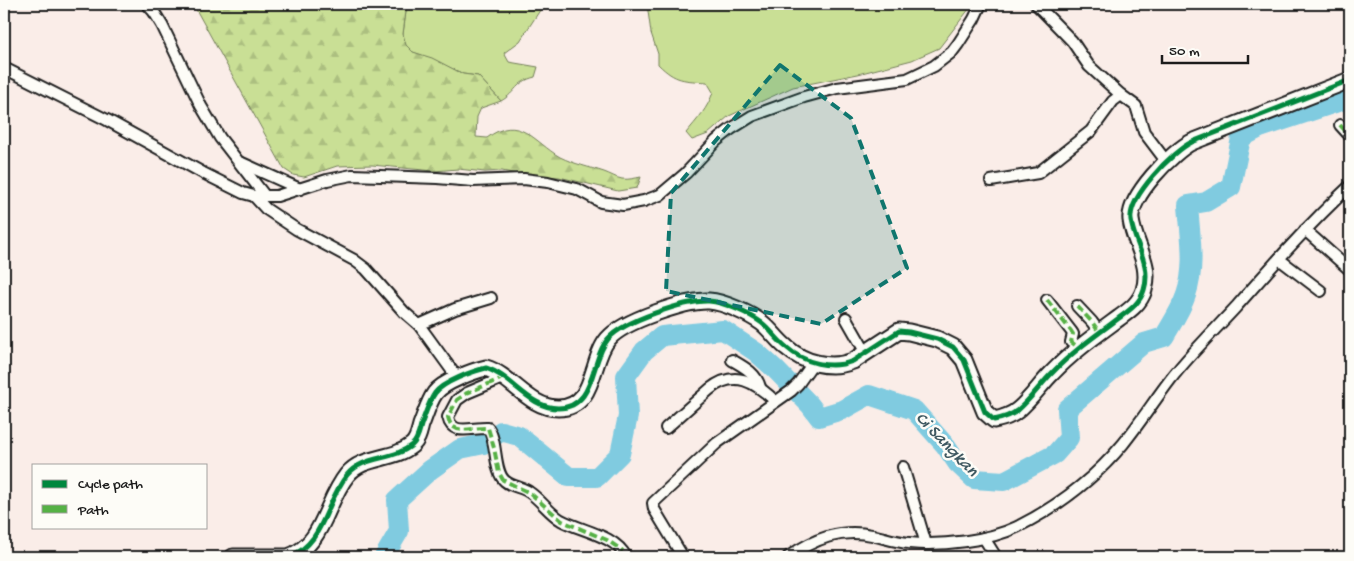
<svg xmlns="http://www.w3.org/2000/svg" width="1354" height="561" font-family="'Gochi Hand',sans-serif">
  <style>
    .grass { fill: #c9df95; stroke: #727e58 }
    .forest { fill: url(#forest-firs); stroke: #727e58 }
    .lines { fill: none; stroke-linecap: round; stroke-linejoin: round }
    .river { stroke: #80cbe0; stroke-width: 20 }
    .street-casing { stroke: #1c1c1c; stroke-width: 14 }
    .secondary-casing { stroke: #1c1c1c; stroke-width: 19 }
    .street { stroke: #fdfcf7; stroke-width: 10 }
    .secondary { stroke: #fdfcf7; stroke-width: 15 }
    .quiet { stroke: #55b145; stroke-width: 4; stroke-dasharray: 8 4; stroke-linecap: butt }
    .cycleway-casing { stroke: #fdfcf7; stroke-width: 8 }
    .cycleway { stroke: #00873e; stroke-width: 5 }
    .marked { fill: #0f766e; fill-opacity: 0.2; stroke: #0f766e; stroke-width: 4; stroke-dasharray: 10 6; stroke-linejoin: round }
    .labels { text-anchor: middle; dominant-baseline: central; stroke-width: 5; stroke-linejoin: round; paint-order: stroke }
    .water-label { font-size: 18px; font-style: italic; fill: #3f5961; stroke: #fdfcf7 }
  </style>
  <defs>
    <pattern id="forest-firs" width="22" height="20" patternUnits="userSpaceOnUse" patternTransform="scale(1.25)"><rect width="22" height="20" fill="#c9df95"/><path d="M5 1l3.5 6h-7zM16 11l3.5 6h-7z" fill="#acbf80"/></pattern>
  </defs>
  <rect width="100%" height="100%" fill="#faede8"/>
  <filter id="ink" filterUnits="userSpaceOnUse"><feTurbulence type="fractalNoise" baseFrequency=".02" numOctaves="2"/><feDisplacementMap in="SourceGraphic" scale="10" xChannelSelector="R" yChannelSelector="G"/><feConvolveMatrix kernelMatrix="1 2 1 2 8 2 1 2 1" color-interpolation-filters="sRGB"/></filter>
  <g filter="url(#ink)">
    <g class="grass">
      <path d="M407,4H544L520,41L504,53L509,62L538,67L535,77C515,82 517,92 501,101L478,76L463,74L432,59L413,52L405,45L403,34Z"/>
      <path d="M647,4C667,4 672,15 693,4H973L939,48L912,60L858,74L793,87L729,116L708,134L692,140L686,133C697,120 708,108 713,92L707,82C684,80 676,82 658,64V54L651,33Z"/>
    </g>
    <g class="forest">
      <path d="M193,4H407L403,34L406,45L413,52L432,58L463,74L478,76L501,101L481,108L477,117L476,137L487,138C519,113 534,142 560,157C574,164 589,167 604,172C610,174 616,178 622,179C629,180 635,178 641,177L637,188L618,191L559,177L523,175L502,171L485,172L458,169L434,171L372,165L337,166L304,177L293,175L284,169Z"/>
      <path d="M658,4H693C680,12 671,9 658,4Z"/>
    </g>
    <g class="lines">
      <path class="river" d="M384,557L399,531L397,500L430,470L460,449L484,444L501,431L519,436L569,477H597L620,454L628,416L626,376L644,351L662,336L723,330L756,352L775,369L810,405L819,417L842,410L869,395L914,410L945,445L958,464L974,479L1004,481L1055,454L1069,438L1067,409L1144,343L1164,337C1172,323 1181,310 1186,295C1196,266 1190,235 1188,205L1206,202L1231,187L1241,138L1260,128L1350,98"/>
      <defs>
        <g id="street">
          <polyline points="147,4 154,12 162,25 201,106 220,138 265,196"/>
          <polyline points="1036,4 1072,41 1089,66 1121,95"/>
          <polyline points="4,68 107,120 203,173 243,193 254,196 277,196 327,180 352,175 437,178 473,181 524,179 548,182 577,189 601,202 623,205 644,201 660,195 686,173 716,141 731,129 752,116 804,97 837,88 907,79 934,66 952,52 958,44 974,19 981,4"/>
          <polyline points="1340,125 1350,136"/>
          <polyline points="242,163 300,189"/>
          <polyline points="991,181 1038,173 1091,131 1113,101 1121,95 1136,106 1144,132 1166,161"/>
          <polyline points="254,196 266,209 296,229 354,260 366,269 404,312 419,325 453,372 460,378"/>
          <polyline points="1305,230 1350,270"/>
          <polyline points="1279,259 1321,291"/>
          <polyline points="1047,300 1071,331 1073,334 1071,342 1079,348"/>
          <polyline points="1077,306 1092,322 1099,332"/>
          <polyline points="846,318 866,353"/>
          <polyline points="419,325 455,309 491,298"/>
          <path d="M732,360C744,367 756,373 760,387"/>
          <path d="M505,377L467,393L457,400L448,417C452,437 472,427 488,428C498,442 493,471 505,481C512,487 522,487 529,492C541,500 549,513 561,520C581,531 615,535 626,557"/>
          <path d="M666,428L710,389C735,369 755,382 775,401"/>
          <polyline points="903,467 926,544"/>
          <polyline points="984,538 996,557"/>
          <polyline points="683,557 654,509 653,503 717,443 791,391 798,384 813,363"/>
          <path d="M788,557C814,539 841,528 872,535C885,538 896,542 909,543C941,546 988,541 1017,527C1057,507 1094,479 1123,444C1140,423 1154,401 1170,380C1190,354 1214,331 1236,307C1273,265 1309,224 1350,186"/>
        </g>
        <path id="secondary" d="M233,557H288C324,545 325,502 347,475C363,455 393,461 412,445C418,440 419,432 421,425C425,415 429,401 435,393C443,382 473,371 486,368C512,376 529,408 558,408C596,408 590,360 608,339C623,321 686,300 709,301C724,302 750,314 762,323C771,330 777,340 786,347C804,363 830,370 853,361L899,331L909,332L937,339L953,347L964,360L985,412L994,420C1004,418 1011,416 1018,410C1031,399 1040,385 1052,373C1072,352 1096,335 1119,318C1130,310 1140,303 1144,290C1152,264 1134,244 1131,220C1128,197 1173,151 1192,142L1350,80"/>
      </defs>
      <use href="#street" class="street-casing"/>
      <use href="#secondary" class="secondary-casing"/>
      <use href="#street" class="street"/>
      <use href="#secondary" class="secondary"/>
      <g class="quiet">
        <polyline points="1340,125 1350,136"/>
        <polyline points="1047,300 1071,331 1073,334 1071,342 1079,348"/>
        <polyline points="1077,306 1092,322 1099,332"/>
        <path d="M505,377L467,393L457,400L448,417C452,437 472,427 488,428L494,448L499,473L503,480L530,493L562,521L607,540L623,551"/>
      </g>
      <defs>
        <path id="cycleway" d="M233,557H288C324,545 325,502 347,475C363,455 393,461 412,445C418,440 419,432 421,425C425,415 429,401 435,393C443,382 473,371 486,368C512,376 529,408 558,408C596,408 590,360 608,339C623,321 686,300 709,301C724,302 750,314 762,323C771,330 777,340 786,347C804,363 830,370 853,361L899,331L909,332L937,339L953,347L964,360L985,412L994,420C1004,418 1011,416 1018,410C1031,399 1040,385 1052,373C1072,352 1096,335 1119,318C1130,310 1140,303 1144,290C1152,264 1134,244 1131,220C1128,197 1173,151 1192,142L1350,80"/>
      </defs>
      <use href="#cycleway" class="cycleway-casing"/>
      <use href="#cycleway" class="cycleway"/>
    </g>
  </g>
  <path class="marked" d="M780,65L851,118L907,268L821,324L666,291L671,193Z"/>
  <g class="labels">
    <g class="water-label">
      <text transform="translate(946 445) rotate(46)">Ci Sangkan</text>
    </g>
  </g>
  <rect width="1354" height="561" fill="none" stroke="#fdfcf7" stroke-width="20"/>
  <rect x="10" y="10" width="1334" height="541" fill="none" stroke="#1c1c1c" stroke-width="2" filter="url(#ink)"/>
  <rect x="32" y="464" width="175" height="65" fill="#fdfcf7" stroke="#a3a29f"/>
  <rect x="42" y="480" width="25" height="8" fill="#00873e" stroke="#a3a29f"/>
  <text x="78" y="488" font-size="15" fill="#1c1c1c">Cycle path</text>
  <rect x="42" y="505" width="25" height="8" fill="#55b145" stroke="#a3a29f"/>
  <text x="78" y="514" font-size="15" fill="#1c1c1c">Path</text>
  <path d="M1162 55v8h86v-8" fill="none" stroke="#1c1c1c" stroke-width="2.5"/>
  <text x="1169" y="55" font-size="15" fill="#1c1c1c" stroke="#fdfcf7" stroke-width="4" paint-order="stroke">50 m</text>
</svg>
